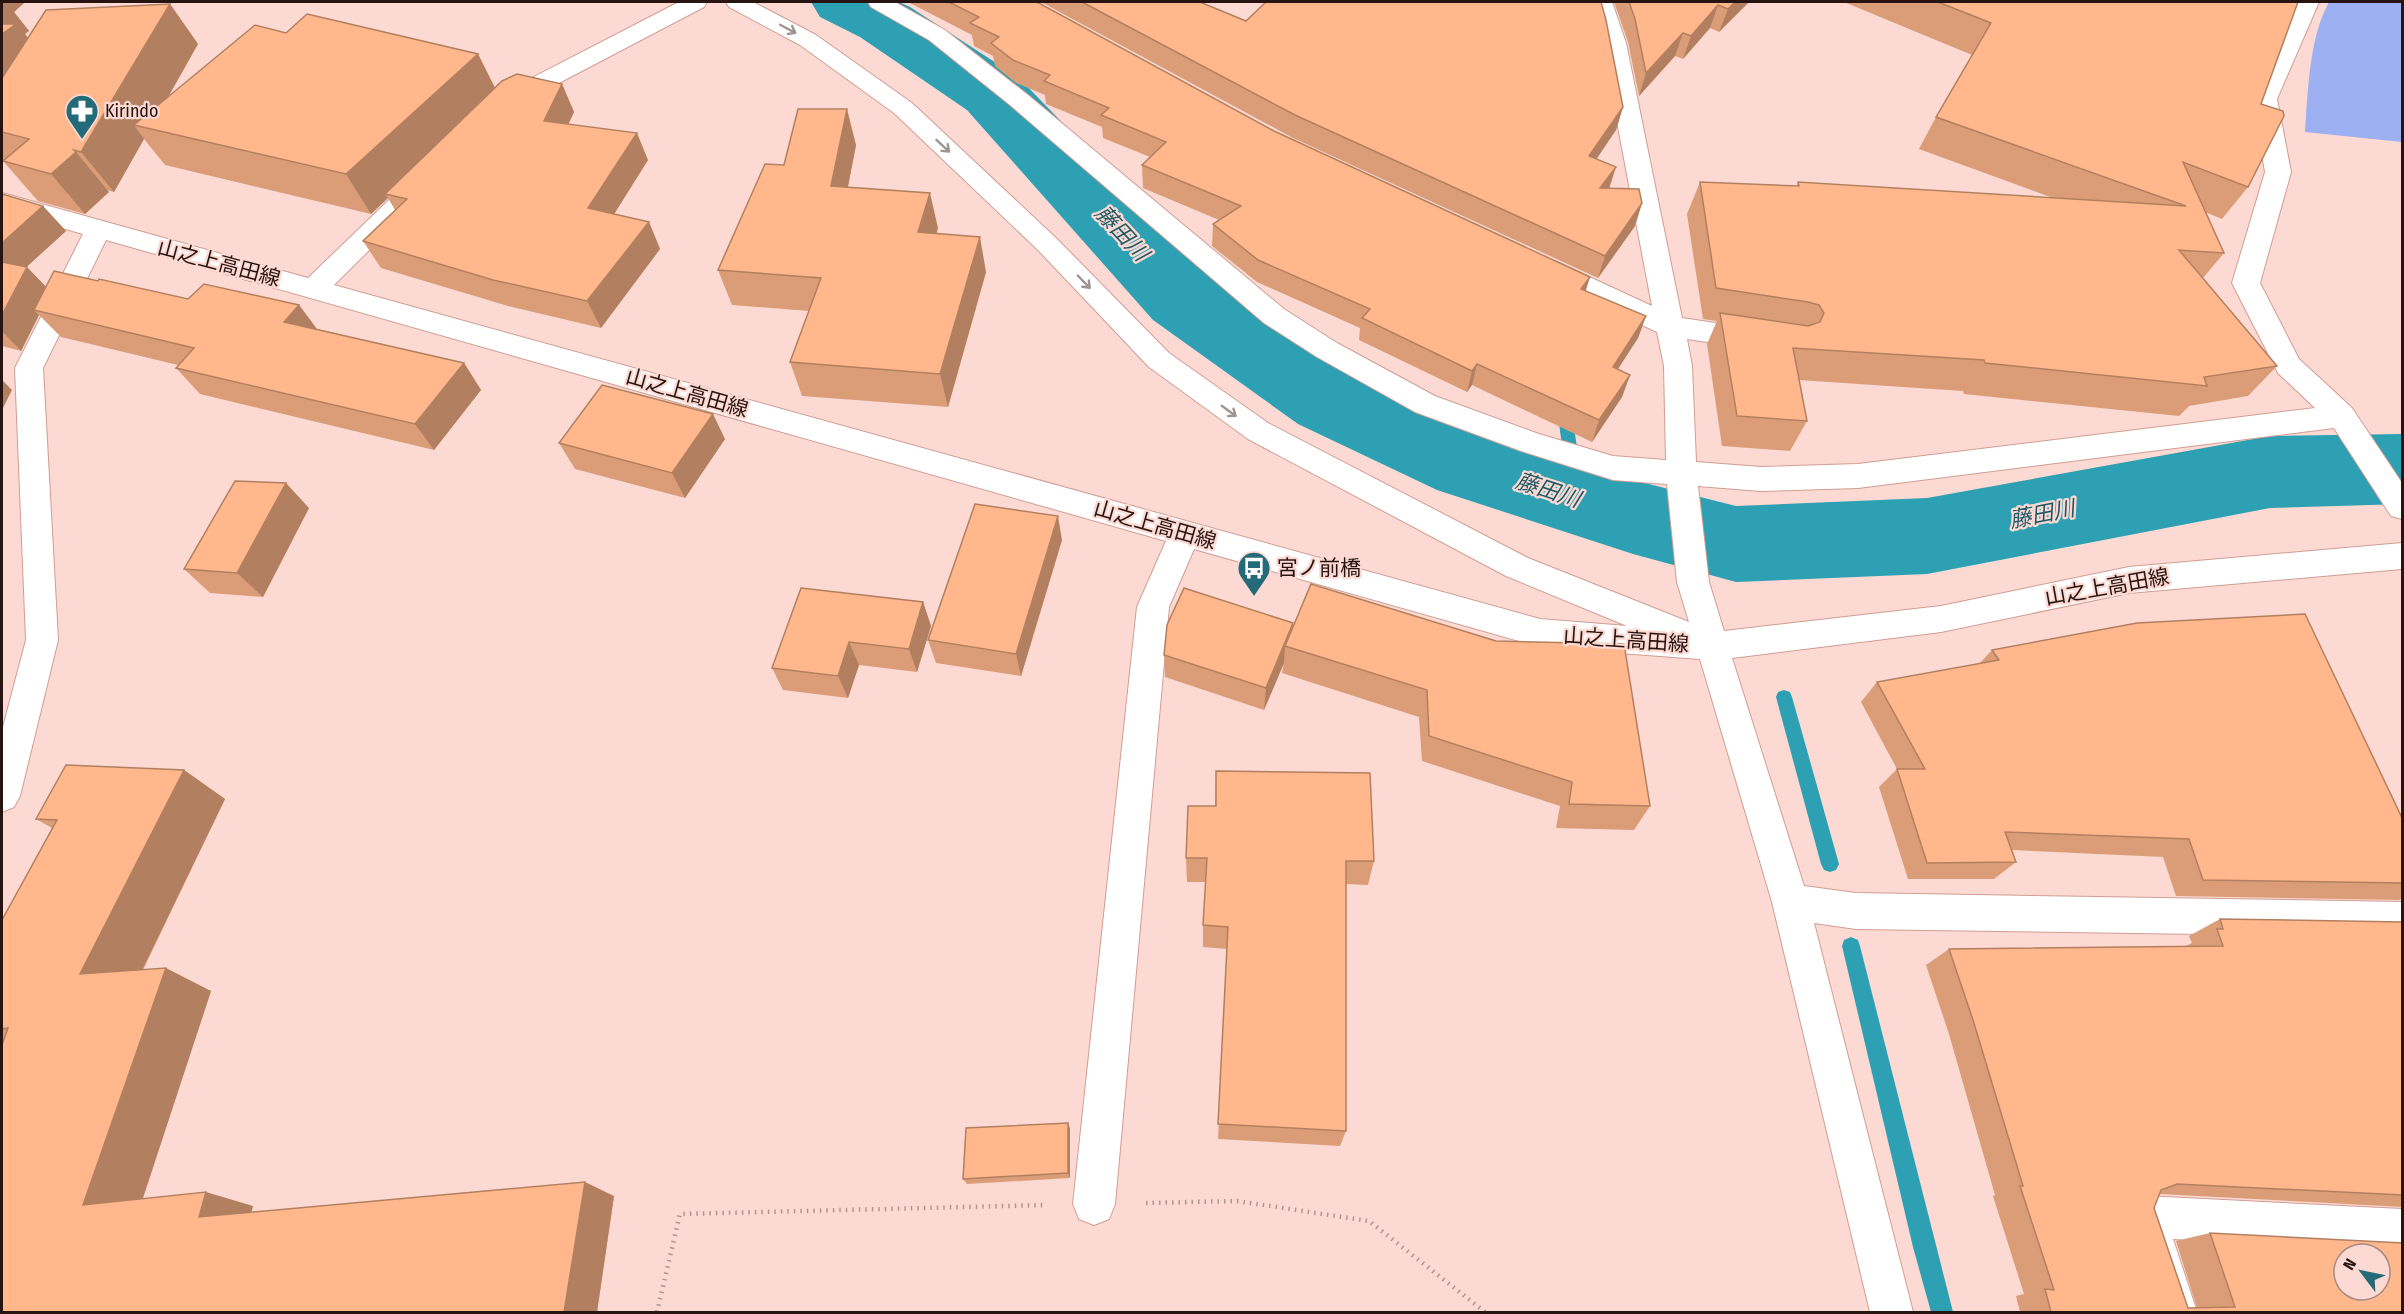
<svg xmlns="http://www.w3.org/2000/svg" width="2404" height="1314" font-family="'Fira Sans Condensed','Noto Sans JP',sans-serif">
  <style>
    .green { fill: #9db0f2 }
    .lines { fill: none; stroke-linecap: round; stroke-linejoin: round }
    .stream { fill: #2da0b4; fill-rule: evenodd }
    .river { fill: #2da0b4; fill-rule: evenodd }
    .minor-casing { stroke: #d19d92; stroke-width: 2 }
    .path { stroke: #b2958f; stroke-width: 4.5; stroke-dasharray: 1.5 5; stroke-linecap: butt }
    .minor { fill: #fff; fill-rule: evenodd }
    .wall { fill: #db9d78 }
    .shaded-wall { fill: #b28061 }
    .building { fill: #ffb78b; stroke: #b28061; stroke-width: 1.5; fill-rule: evenodd }
    .oneway { stroke: #9e9593 }
    .labels { text-anchor: middle; dominant-baseline: central; stroke-width: 4.5; stroke-linejoin: round; paint-order: stroke }
    .far-poi-label { font-size: 18px; fill: #271410; stroke: #fcdad3; text-anchor: start }
    .street-label { font-size: 21px; fill: #271410; stroke: #fcdad3 }
    .poi-label { font-size: 21px; fill: #271410; stroke: #fcdad3; text-anchor: start }
    .water-label { font-size: 22px; font-style: italic; fill: #1f5b66; stroke: #fcdad3 }
  </style>
  <rect width="100%" height="100%" fill="#fcdad3"/>
  <path class="green" d="M2329,2H2402V142L2305,132C2308,91 2309,38 2329,2Z"/>
  <g class="lines">
    <g class="stream">
      <polygon points="1564,403 1569,404 1571,408 1585,499 1582,503 1572,503 1569,499 1557,408 1559,404"/>
      <polygon points="1784,690 1790,692 1792,697 1839,864 1836,870 1830,872 1824,870 1821,864 1776,697 1778,692"/>
      <polygon points="1851,937 1858,940 1860,946 1953,1312 1931,1312 1913,1247 1842,946 1844,940"/>
    </g>
    <polygon class="river" points="811,2 899,2 910,7 1019,78 1213,278 1360,378 1498,439 1633,480 1736,506 1927,498 2270,436 2402,434 2402,504 2270,508 1927,574 1736,582 1633,554 1437,490 1298,424 1153,320 967,110 860,37 820,17"/>
    <defs>
      <g id="minor">
        <polygon points="679,2 707,2 704,7 515,106 506,109 497,106 494,101 497,96"/>
        <polygon points="726,2 753,2 816,35 912,103 1056,238 1169,353 1268,423 1528,558 1689,622 1677,582 1667,484 1613,480 1521,451 1415,412 1317,357 1264,323 1010,105 929,40 871,7 868,2 895,2 945,30 1028,95 1284,309 1337,343 1435,396 1539,434 1613,456 1666,460 1664,366 1657,332 1537,276 1533,269 1537,262 1547,260 1557,262 1652,306 1602,43 1590,2 1612,2 1626,43 1682,318 1755,329 1765,332 1769,339 1765,346 1755,349 1687,339 1692,366 1696,462 1761,467 1858,464 2315,408 2278,373 2232,283 2265,172 2253,99 2297,2 2319,2 2277,99 2291,172 2260,283 2299,359 2352,408 2402,483 2402,519 2391,516 2334,428 1858,488 1761,491 1698,486 1709,582 1724,631 1941,606 2129,567 2402,543 2402,569 2129,593 1941,632 1732,658 1804,886 1856,893 2402,902 2402,937 1856,929 1814,923 1913,1312 1870,1312 1772,902 1700,659 1540,647 1194,549 1169,607 1115,1204 1109,1219 1094,1225 1079,1219 1073,1204 1137,607 1166,541 106,240 43,368 58,640 20,796 14,807 2,812 2,731 26,640 15,368 83,234 2,211 2,193 308,278 417,173 426,171 435,173 439,179 435,185 334,285 1540,619 1627,626 1506,576 1248,439 1149,367 1038,250 894,113 800,45 729,7"/>
        <polygon points="2145,1196 2402,1209 2402,1251 2173,1239 2197,1312 2154,1312 2124,1217 2130,1202"/>
      </g>
    </defs>
    <use href="#minor" class="minor-casing"/>
    <g class="path">
      <polyline points="1146,1203 1237,1201 1369,1221 1485,1312"/>
      <polyline points="657,1312 680,1214 1046,1205"/>
    </g>
    <use href="#minor" class="minor"/>
  </g>
  <g class="wall">
    <polygon points="2,2 25,2 14,12 29,31 25,34 28,38 170,4 198,44 168,97 286,33 478,54 495,88 562,84 574,112 568,124 648,160 614,214 649,222 660,249 601,328 508,306 381,268 363,241 395,210 388,198 371,214 165,165 144,139 114,192 107,190 109,192 85,214 38,201 3,161 2,159"/>
    <polygon points="908,2 1037,2 1274,131 1585,291 1646,316 1638,338 1617,370 1630,375 1622,397 1592,442 1472,385 1467,392 1359,340 1360,328 1257,282 1212,246 1213,224 1219,220 1143,188 1142,165 1150,157 1103,138 1102,127 1046,104 1045,95 1016,83 995,66 993,56 974,46 972,35"/>
    <polygon points="1041,2 1200,2 1246,21 1623,107 1616,130 1596,159 1609,188 1642,203 1635,226 1598,278 1293,138"/>
    <polygon points="1614,2 1749,2 1719,32 1710,28 1683,59 1675,56 1639,96 1628,42"/>
    <polygon points="1844,2 2298,2 2261,104 2248,187 2222,219 2205,212 2224,253 2203,278 2277,366 2248,396 2189,406 2179,416 1964,394 1963,391 1799,380 1807,421 1790,451 1722,446 1707,344 1717,321 1703,319 1687,214 1700,182 1797,186 1798,182 2053,198 1919,149 1936,117 1972,55"/>
    <polygon points="856,145 848,187 938,228 936,234 986,272 948,407 802,396 790,362 809,311 732,305 718,270 784,165"/>
    <polygon points="2,194 43,206 66,231 26,267 46,287 188,299 299,305 317,329 464,363 481,390 434,450 200,394 176,368 178,365 61,337 39,315 21,351 2,346"/>
    <polygon points="725,439 685,498 575,469 559,443"/>
    <polygon points="309,508 263,597 210,593 184,569"/>
    <polygon points="1062,540 1021,676 936,663 928,640"/>
    <polygon points="1311,584 1650,806 1634,830 1556,828 1560,806 1422,761 1419,717 1282,673 1284,663 1264,710 1165,677 1164,655 1293,623 1292,629"/>
    <polygon points="923,602 931,626 917,672 859,665 848,698 783,690 772,668"/>
    <polygon points="1992,650 2403,820 2403,898 2399,900 2176,896 2163,857 2012,850 2016,862 1994,879 1908,879 1879,787 1897,769 1861,702 1877,682 1979,664"/>
    <polygon points="184,770 225,799 143,970 211,991 143,1198 253,1206 251,1212 614,1196 597,1312 2,1312 2,920 52,828 36,819"/>
    <polygon points="1216,771 1374,861 1368,885 1346,884 1346,1131 1340,1146 1218,1139 1227,949 1203,947 1203,925 1206,882 1187,882 1186,858 1215,806"/>
    <polygon points="2220,919 2403,922 2403,1207 2159,1194 2154,1208 2188,1308 2197,1308 2176,1241 2210,1233 2403,1312 2020,1312 2016,1296 2024,1294 1993,1196 1995,1195 1949,1034 1926,965 1949,949 2187,946 2186,946 2192,943 2189,936"/>
    <polygon points="1068,1123 1070,1129 1070,1178 967,1184 963,1179"/>
  </g>
  <g class="shaded-wall">
    <polygon points="2,2 25,2 14,12 29,31 25,34 38,52 2,79"/>
    <polygon points="1735,2 1749,2 1719,32 1728,9"/>
    <polygon points="170,4 198,44 150,129 134,125 144,139 114,192 81,152"/>
    <polygon points="1718,5 1710,28 1683,59 1691,36"/>
    <polygon points="1683,33 1675,56 1639,96 1646,73"/>
    <polygon points="478,54 498,94 385,194 388,198 371,214 346,174"/>
    <polygon points="562,84 574,112 557,149 544,121"/>
    <polygon points="1623,107 1616,130 1583,179 1589,156"/>
    <polygon points="847,109 856,145 841,222 831,186"/>
    <polygon points="637,133 648,160 601,235 588,208"/>
    <polygon points="76,152 109,192 85,214 51,174"/>
    <polygon points="1616,167 1609,189 1600,188"/>
    <polygon points="930,193 938,228 926,268 918,232"/>
    <polygon points="1642,203 1635,226 1598,278 1605,256"/>
    <polygon points="43,206 66,231 9,283 2,276 2,243"/>
    <polygon points="649,222 660,249 601,328 587,301"/>
    <polygon points="980,237 986,272 948,407 940,374"/>
    <polygon points="27,267 51,292 34,310 39,315 21,351 2,331 2,315"/>
    <polygon points="1590,277 1583,300 1581,289"/>
    <polygon points="299,305 319,332 284,322"/>
    <polygon points="1646,316 1638,338 1605,389 1613,367"/>
    <polygon points="464,363 481,390 434,450 415,424"/>
    <polygon points="1477,364 1472,385 1467,392 1472,371"/>
    <polygon points="1630,375 1622,397 1592,442 1599,420"/>
    <polygon points="2,380 12,390 2,410"/>
    <polygon points="713,414 725,439 685,498 672,473"/>
    <polygon points="286,483 309,508 263,597 237,573"/>
    <polygon points="1058,516 1062,540 1021,676 1016,654"/>
    <polygon points="923,602 931,626 917,672 909,649"/>
    <polygon points="1293,623 1291,646 1285,646 1284,663 1264,710 1266,688"/>
    <polygon points="849,642 859,665 848,698 838,676"/>
    <polygon points="184,770 225,799 129,997 80,974"/>
    <polygon points="166,968 211,991 136,1219 83,1205"/>
    <polygon points="1068,1123 1070,1129 1070,1178 1068,1173"/>
    <polygon points="585,1182 614,1196 597,1312 564,1312"/>
    <polygon points="206,1192 253,1206 247,1230 199,1217"/>
  </g>
  <g class="building">
    <polygon points="949,2 1037,2 1274,131 1590,277 1581,289 1646,316 1613,367 1630,375 1599,420 1477,364 1472,371 1362,318 1370,309 1258,260 1213,224 1241,206 1142,165 1166,142 1101,115 1109,108 1044,81 1050,75 1013,60 991,43 999,37 970,23 979,17"/>
    <polygon points="1082,2 1200,2 1246,21 1266,2 1601,2 1606,20 1623,107 1589,156 1616,167 1600,188 1639,189 1642,203 1605,256 1295,115"/>
    <polygon points="1629,2 1735,2 1728,9 1718,5 1691,36 1683,33 1646,73 1635,19"/>
    <polygon points="1938,2 2298,2 2261,104 2283,111 2284,116 2248,187 2183,162 2224,253 2179,250 2277,366 2204,377 2207,386 1985,363 1984,360 1793,348 1807,421 1737,416 1720,313 1808,326 1820,322 1824,313 1819,305 1808,302 1716,288 1700,182 1799,186 1798,182 2186,206 1936,117 1991,23"/>
    <polygon points="170,4 81,152 74,150 76,152 51,174 3,161 29,139 2,132 2,78 46,10"/>
    <polygon points="307,14 478,54 346,174 134,125 255,25 286,33"/>
    <polygon points="2,24 16,24 2,34"/>
    <polygon points="517,74 562,84 544,121 637,133 588,208 649,222 587,301 493,280 363,241 407,199 385,194 502,81"/>
    <polygon points="798,109 847,109 831,186 930,193 918,232 980,237 940,374 790,362 821,278 718,270 765,164 784,165"/>
    <polygon points="2,194 43,206 2,243"/>
    <polygon points="2,262 27,267 2,315"/>
    <polygon points="54,271 98,281 99,279 188,299 204,284 299,305 284,322 464,363 415,424 176,368 194,348 34,310"/>
    <polygon points="602,385 713,414 672,473 559,443"/>
    <polygon points="235,481 286,483 237,573 184,569"/>
    <polygon points="975,504 1058,516 1016,654 928,640"/>
    <polygon points="1311,584 1496,641 1624,644 1650,806 1569,804 1572,782 1429,736 1427,690 1285,646"/>
    <polygon points="801,588 923,602 909,649 849,642 838,676 772,668"/>
    <polygon points="1184,588 1293,623 1266,688 1164,655 1167,625"/>
    <polygon points="2305,614 2403,820 2403,883 2203,880 2189,839 2005,832 2016,862 1927,863 1897,769 1925,769 1877,682 1999,660 1992,650 2137,623"/>
    <polygon points="66,765 184,770 80,974 166,968 83,1205 206,1192 199,1217 585,1182 564,1312 2,1312 2,1045 8,1028 2,1029 2,920 57,820 36,819"/>
    <polygon points="1216,771 1370,773 1374,861 1346,861 1346,1131 1218,1124 1228,927 1203,925 1207,858 1186,858 1188,806 1216,806"/>
    <path d="M2220,919L2403,922V1195L2177,1184L2161,1190L2154,1208L2188,1308L2235,1307L2210,1233L2403,1243V1312H2051L2045,1289L2054,1290L2020,1186H2023L1973,1020L1949,949L2223,946L2217,929H2223ZM2344,1254H2380V1290H2344Z"/>
    <polygon points="1068,1123 1068,1173 963,1179 966,1128"/>
  </g>
  <defs><path id="oneway-shaft" d="M-6 0H5M1.5-3L5.5 0L1.5 3" fill="none" stroke-width="1.6" stroke-linecap="round" stroke-linejoin="round" transform="scale(1.5)"/></defs>
  <g class="oneway">
    <use href="#oneway-shaft" transform="translate(788 29) rotate(28)"/>
    <use href="#oneway-shaft" transform="translate(943 146) rotate(43)"/>
    <use href="#oneway-shaft" transform="translate(1084 282) rotate(46)"/>
    <use href="#oneway-shaft" transform="translate(1229 411) rotate(36)"/>
  </g>
  <defs>
    <symbol id="pharmacy-pin" viewBox="-11 -11 22 30"><path d="M0 17L-7.5 6A9.5 9.5 0 1 1 7.5 6Z" fill="#236b78" stroke="#fcdad3"/><path d="M-2-6h4v4h4v4h-4v4h-4v-4h-4v-4h4Z" fill="#fff"/></symbol>
    <symbol id="bus-pin" viewBox="-11 -11 22 30"><path d="M0 17L-7.5 6A9.5 9.5 0 1 1 7.5 6Z" fill="#236b78" stroke="#fcdad3"/><path d="M-5-6H5V4H4V6H2V4H-2V6H-4V4H-5ZM-3.5-4V0h7V-4ZM-3.5 1.2v1.5H-2V1.2ZM2 1.2v1.5H3.5V1.2Z" fill="#fff"/></symbol>
  </defs>
  <g fill-rule="evenodd">
    <use href="#pharmacy-pin" x="63" y="92" width="38" height="52"/>
    <use href="#bus-pin" x="1235" y="549" width="38" height="52"/>
  </g>
  <g class="labels">
    <g class="far-poi-label">
      <text x="105" y="111">Kirindo</text>
    </g>
    <g class="street-label">
      <text transform="translate(219 263) rotate(15)">山之上高田線</text>
      <text transform="translate(687 393) rotate(16)">山之上高田線</text>
      <text transform="translate(1155 525) rotate(16)">山之上高田線</text>
      <text transform="translate(2107 587) rotate(-10)">山之上高田線</text>
      <text transform="translate(1626 640) rotate(4)">山之上高田線</text>
    </g>
    <g class="poi-label">
      <text x="1277" y="568">宮ノ前橋</text>
    </g>
    <g class="water-label">
      <text transform="translate(1122 233) rotate(47)">藤田川</text>
      <text transform="translate(1548 490) rotate(18)">藤田川</text>
      <text transform="translate(2042 514) rotate(-11)">藤田川</text>
    </g>
  </g>
  <rect width="2404" height="1314" fill="none" stroke="#271410" stroke-width="6"/>
  <g transform="translate(2362 1272) rotate(302)"><circle r="28" fill="#fcdad3" stroke="#a78b85" stroke-width="1.5"/>
  <path d="M0-4.5L10 22L0 15L-10 22Z" fill="#236b78"/>
  <text y="-9" font-size="16" font-weight="bold" text-anchor="middle" fill="#271410">N</text>
  </g>
</svg>
